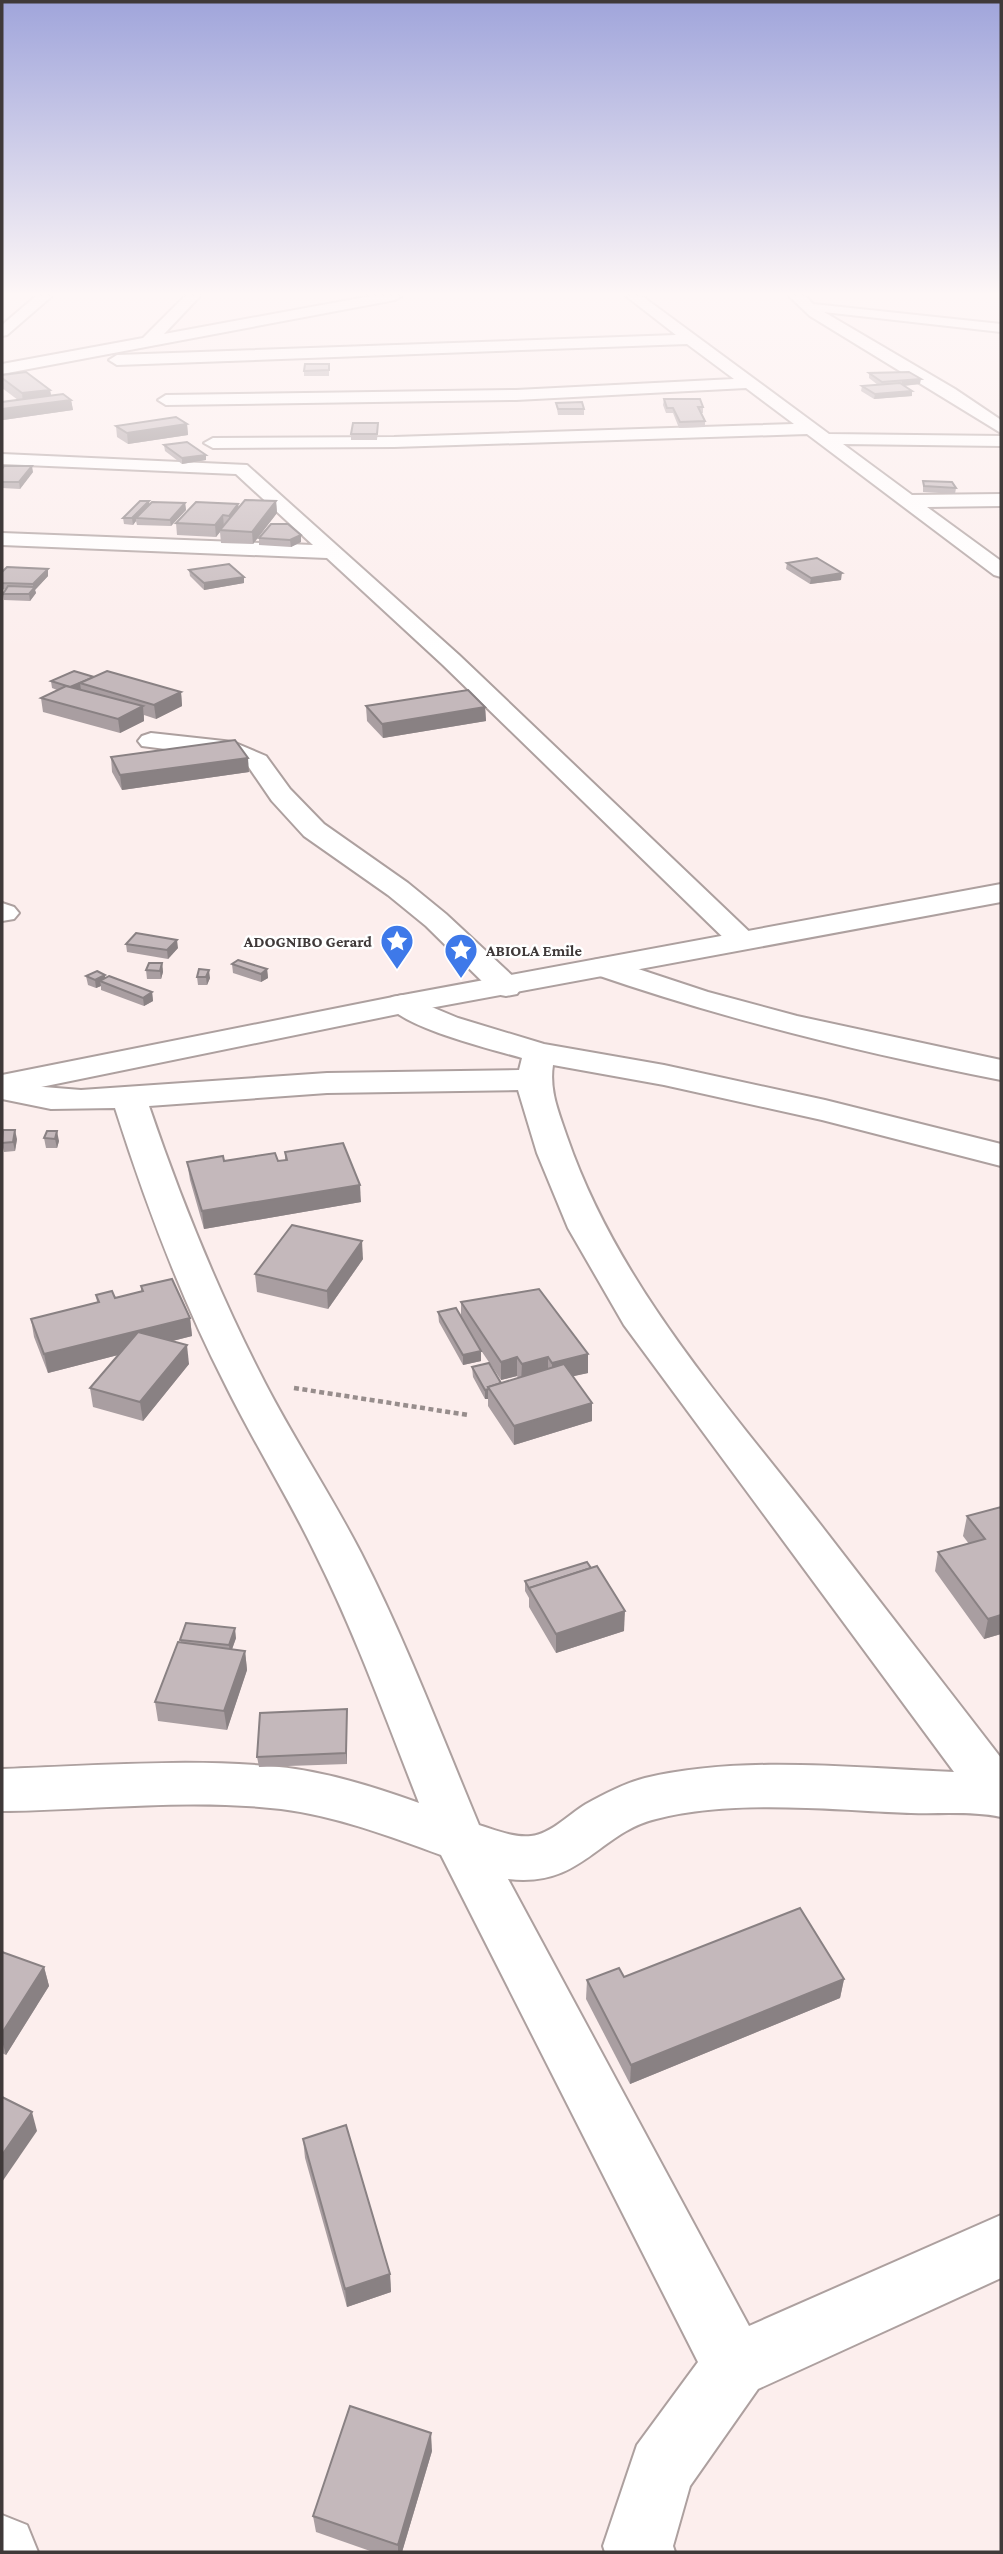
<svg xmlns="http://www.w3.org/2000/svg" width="1003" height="2554" font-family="'Crimson Pro',serif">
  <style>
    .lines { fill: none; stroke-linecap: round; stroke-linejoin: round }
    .minor-casing { stroke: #ada09f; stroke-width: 4 }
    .major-casing { stroke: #ada09f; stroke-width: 4 }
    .path { stroke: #978d8c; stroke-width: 4.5; stroke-dasharray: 5 3.5; stroke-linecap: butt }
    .minor { fill: #fff; fill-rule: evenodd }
    .major { fill: #fff; fill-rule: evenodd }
    .wall { fill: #a99ea1 }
    .shaded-wall { fill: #898183 }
    .building { fill: #c4b8bb; stroke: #898183; stroke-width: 2 }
    .labels { text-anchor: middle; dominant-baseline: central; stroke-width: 5; stroke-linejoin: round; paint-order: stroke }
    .far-poi-label { font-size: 16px; font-weight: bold; fill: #3f3939; stroke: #fff; text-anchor: end }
  </style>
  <rect width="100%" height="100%" fill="#fceeed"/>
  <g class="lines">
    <defs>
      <g id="minor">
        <polygon points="36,296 52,296 7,335 2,336 2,325"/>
        <polygon points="185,296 200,296 164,334 371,296 402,296 395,300 2,374 2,364 143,338"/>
        <polygon points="626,296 642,296 829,434 1001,436 1001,446 843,444 912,495 1001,494 1001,506 927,507 1001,561 1001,577 994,575 807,434 394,447 213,448 204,443 213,438 394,437 794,424 746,388 516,400 166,405 158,400 166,395 516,390 734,379 687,344 117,365 109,360 117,355 676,335"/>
        <polygon points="789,296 805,296 813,304 1001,324 1001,332 824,312 955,389 1001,420 1001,433 810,316"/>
        <polygon points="2,454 247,465 459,655 758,940 754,946 743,949 732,946 443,665 327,558 2,545 2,533 313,545 236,474 2,464"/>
        <polygon points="151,733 233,742 266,756 290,789 324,824 408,883 446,914 517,980 522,987 517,994 506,996 495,994 426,926 388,895 304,836 272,801 248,766 228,757 142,746 138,741 142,736"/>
        <polygon points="2,903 14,907 19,913 14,919 2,921"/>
        <path d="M605,958L708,992L797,1016L1001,1060V1080C863,1053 727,1020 594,974L590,967L594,960Z"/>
        <path d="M403,995L458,1018L544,1044L664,1065L825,1100L1001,1144V1166L822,1120L664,1085L553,1065C549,1091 559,1113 567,1137C618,1285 725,1402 820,1524C880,1602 941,1680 1001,1758V1817C973,1811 940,1814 911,1813C831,1810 734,1799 656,1819C598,1833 582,1888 508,1879L749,2326L1001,2215V2278L758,2389L690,2486L673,2546L675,2552H605L603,2546L637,2445L698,2362L441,1855C389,1836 336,1816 281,1809C189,1798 94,1810 2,1811V1769C94,1766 188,1758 279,1767C323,1771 378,1788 419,1803C386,1719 355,1633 315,1553C287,1495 253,1441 225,1384C180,1296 145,1202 115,1108L51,1109L2,1099V1078L31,1086L81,1090L327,1073L519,1070L522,1058C491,1049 404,1028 387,1004L392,997ZM518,1090L537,1153L568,1228L624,1325L954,1772C854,1768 742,1755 645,1778C625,1783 604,1794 586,1804C569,1814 551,1834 531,1836C514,1838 496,1830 479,1825C441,1734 406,1641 361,1553C331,1495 295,1441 265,1383C219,1294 181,1200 149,1106L327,1093Z"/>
        <polygon points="2,2515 27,2525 38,2552 2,2552"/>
      </g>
      <polygon id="major" points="1001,884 1001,902 403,1013 2,1095 2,1075 403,995"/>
    </defs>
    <use href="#minor" class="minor-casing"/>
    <use href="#major" class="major-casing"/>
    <polyline class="path" points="294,1388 468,1415"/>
    <use href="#minor" class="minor"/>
    <use href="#major" class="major"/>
  </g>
  <g class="wall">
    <polygon points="329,364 329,376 304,376 304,371"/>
    <polygon points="869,373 920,384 904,386 912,396 874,399 861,391 862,386 878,385 869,378"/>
    <polygon points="2,375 50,390 51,396 71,400 73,410 3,420 2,402 18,400 2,388"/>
    <polygon points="664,399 703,407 703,413 701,413 705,421 705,427 679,428 673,413 666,413 663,405"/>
    <polygon points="556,403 584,409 584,415 558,415"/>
    <polygon points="187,424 188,435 128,444 117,437 116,426"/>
    <polygon points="378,429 377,440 351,440 351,434"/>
    <polygon points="164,445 206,455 206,460 182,464 165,451"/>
    <polygon points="2,469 33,472 20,489 2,488"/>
    <polygon points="923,481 956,488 955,494 923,492"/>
    <polygon points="276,501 277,513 253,544 221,543 220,532 216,537 177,535 176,523 238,504 239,507"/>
    <polygon points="185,503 186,510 171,526 137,525 136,521 133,525 124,524 123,518 150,504"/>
    <polygon points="271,524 301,542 291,547 259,545 259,538"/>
    <polygon points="787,563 841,580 810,584 786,569"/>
    <polygon points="48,569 48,576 35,590 36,593 30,601 4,600 3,594 6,590 2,589 2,572"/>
    <polygon points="189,570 244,583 204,590 190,576"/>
    <polygon points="94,677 181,692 182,706 156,719 144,715 144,721 120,733 43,712 41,698 57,690 52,688 51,681"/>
    <polygon points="366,706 485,707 486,721 383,738 367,721"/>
    <polygon points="111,757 249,772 122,790 112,772"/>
    <polygon points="126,944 178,948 168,959 127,952"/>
    <polygon points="162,963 163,972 161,979 147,979 146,970"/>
    <polygon points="232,964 267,969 268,978 261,982 233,973"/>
    <polygon points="199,969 210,978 207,985 198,985 197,977"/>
    <polygon points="86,976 105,978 152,992 153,1001 144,1006 101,990 101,986 96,988 88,985"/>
    <polygon points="47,1131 59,1141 57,1148 46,1148 44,1138"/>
    <polygon points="17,1139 15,1151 4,1152 2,1143"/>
    <polygon points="285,1152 361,1202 204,1229 190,1180 187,1162 278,1161 285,1160"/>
    <polygon points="363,1259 328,1309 257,1292 255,1274"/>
    <polygon points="141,1286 190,1318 192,1336 172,1341 189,1364 143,1421 93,1407 90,1388 118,1355 48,1373 34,1337 31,1319 97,1302 96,1295 115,1298 141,1291"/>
    <polygon points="461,1302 588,1354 588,1373 573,1376 592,1421 514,1445 488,1406 488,1399 485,1399 473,1377 472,1367 501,1383 518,1378 517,1376 501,1380 476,1343 481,1361 463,1365 439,1322 438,1312 461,1316"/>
    <polygon points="1001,1507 1001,1634 984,1639 935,1571 938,1552 969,1544 963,1536 967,1516"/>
    <polygon points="525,1581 624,1631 556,1653 529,1607 529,1598 525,1591"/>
    <polygon points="236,1638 232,1649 245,1651 247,1670 227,1730 158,1721 155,1702 181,1642 180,1640"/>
    <polygon points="347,1709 347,1764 259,1767 257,1757"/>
    <polygon points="2,1952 44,1967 49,1986 6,2055 2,2053"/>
    <polygon points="624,1977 844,1979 840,1998 630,2084 586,1999 587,1980"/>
    <polygon points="303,2139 390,2274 391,2292 347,2307 305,2158"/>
    <polygon points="432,2451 402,2552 373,2552 316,2532 313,2516"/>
  </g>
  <g class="shaded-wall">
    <polygon points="921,379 920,384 901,386 902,381"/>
    <polygon points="50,390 52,400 23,404 22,393"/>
    <polygon points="912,391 912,396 874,399 875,394"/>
    <polygon points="71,400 73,410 3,420 2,409"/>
    <polygon points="187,424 188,435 128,444 127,433"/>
    <polygon points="206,455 206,460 182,464 182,458"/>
    <polygon points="32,466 33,472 20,489 19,482"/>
    <polygon points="149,501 150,507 136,518 136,521 133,525 132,518"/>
    <polygon points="276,501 277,513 253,544 252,532"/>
    <polygon points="185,503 186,510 171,526 170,520"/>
    <polygon points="238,504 239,516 230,528 229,516"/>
    <polygon points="223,515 224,527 220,530 220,532 216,537 215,525"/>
    <polygon points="301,535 301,542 291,547 290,540"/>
    <polygon points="48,569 48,576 35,590 36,593 30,601 29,594 33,589 33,584"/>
    <polygon points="842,573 841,580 810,584 811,578"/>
    <polygon points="244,577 244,583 204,590 204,583"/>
    <polygon points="80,683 81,690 70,687"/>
    <polygon points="181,692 182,706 156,719 154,705"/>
    <polygon points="143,706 144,721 120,733 118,719"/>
    <polygon points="485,707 486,721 383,738 382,724"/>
    <polygon points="248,758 249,772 122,790 120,775"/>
    <polygon points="177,940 178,948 168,959 167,950"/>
    <polygon points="162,963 163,972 161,979 160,971"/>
    <polygon points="267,969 268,978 261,982 261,974"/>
    <polygon points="209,970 210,978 207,985 206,977"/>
    <polygon points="105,975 106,983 100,981 101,986 96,988 95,980"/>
    <polygon points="152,992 153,1001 144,1006 143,998"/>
    <polygon points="15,1130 17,1139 15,1151 13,1142"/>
    <polygon points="57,1131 59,1141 57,1148 55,1139"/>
    <polygon points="360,1185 361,1202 204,1229 202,1211"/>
    <polygon points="362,1241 363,1259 328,1309 327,1291"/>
    <polygon points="190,1318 192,1336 48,1373 44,1354"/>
    <polygon points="187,1345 189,1364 143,1421 140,1402"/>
    <polygon points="481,1351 481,1361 463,1365 463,1355"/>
    <polygon points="588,1354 588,1373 552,1381 552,1363"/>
    <polygon points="517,1357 517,1376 501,1380 501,1362"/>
    <polygon points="548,1357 548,1376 521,1382 522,1364"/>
    <polygon points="488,1389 488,1399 485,1399 485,1390"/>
    <polygon points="592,1403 592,1421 514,1445 514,1426"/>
    <polygon points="625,1611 624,1631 556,1653 556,1634"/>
    <polygon points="1001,1615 1001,1634 984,1639 988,1619"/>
    <polygon points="235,1628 236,1638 230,1655 229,1645"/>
    <polygon points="245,1651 247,1670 227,1730 224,1711"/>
    <polygon points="347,1709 347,1764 346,1753"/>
    <polygon points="44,1967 49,1986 6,2055 2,2041 2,2033"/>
    <polygon points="844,1979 840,1998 630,2084 631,2065"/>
    <polygon points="32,2112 37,2131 2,2182 2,2155"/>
    <polygon points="390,2274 391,2292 347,2307 345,2289"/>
    <polygon points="431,2433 432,2451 402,2552 398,2552 398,2545"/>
  </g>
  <g class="building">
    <polygon points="305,364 329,364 329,370 304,371"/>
    <polygon points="26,372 50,390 22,393 2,378 2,375"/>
    <polygon points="909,372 921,379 882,382 869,373"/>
    <polygon points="900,383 912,391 875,394 862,386"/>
    <polygon points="63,394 71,400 2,409 2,402"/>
    <polygon points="664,399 700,399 703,407 698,407 705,421 680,422 673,408 667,408"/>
    <polygon points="582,402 584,409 558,409 556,403"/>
    <polygon points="176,417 187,424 127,433 116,426"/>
    <polygon points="353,423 378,423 377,434 351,434"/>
    <polygon points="187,442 206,455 182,458 164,445"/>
    <polygon points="4,466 32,466 19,482 2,482 2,469"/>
    <polygon points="923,481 952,482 956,488 924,486"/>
    <polygon points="245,500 276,501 252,532 220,530"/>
    <polygon points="140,501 149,501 132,518 123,518"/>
    <polygon points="152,502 185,503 170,520 136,518"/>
    <polygon points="196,502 238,504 229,516 223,515 215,525 176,523"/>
    <polygon points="271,524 288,524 301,535 290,540 259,538"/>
    <polygon points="817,558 842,573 811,578 787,563"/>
    <polygon points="229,564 244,577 204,583 189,570"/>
    <polygon points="7,567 48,569 33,584 2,583 2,572"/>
    <polygon points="8,586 35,587 29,594 3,594"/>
    <polygon points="74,671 94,677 70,687 51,681"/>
    <polygon points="107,671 181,692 154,705 80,683"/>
    <polygon points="66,686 143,706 118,719 41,698"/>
    <polygon points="468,690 485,707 382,724 366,706"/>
    <polygon points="235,740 248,758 120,775 111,757"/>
    <polygon points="136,933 177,940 167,950 126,944"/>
    <polygon points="238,960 267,969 261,974 232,964"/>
    <polygon points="149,963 162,963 160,971 146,970"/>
    <polygon points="199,969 209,970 206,977 197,977"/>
    <polygon points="97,971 105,975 95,980 86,976"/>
    <polygon points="109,976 152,992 143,998 100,981"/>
    <polygon points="3,1130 15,1130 13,1142 2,1143"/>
    <polygon points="47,1131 57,1131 55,1139 44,1138"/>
    <polygon points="343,1143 360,1185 202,1211 187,1162 223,1156 224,1161 275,1153 278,1161 287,1160 285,1152"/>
    <polygon points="292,1225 362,1241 327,1291 255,1274"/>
    <polygon points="172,1279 190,1318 44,1354 31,1319 99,1302 96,1295 112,1291 115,1298 143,1291 141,1286"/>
    <polygon points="539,1289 588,1354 552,1363 548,1357 522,1364 517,1357 501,1362 461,1302"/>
    <polygon points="456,1308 481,1351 463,1355 438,1312"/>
    <polygon points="138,1332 187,1345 140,1402 90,1388"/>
    <polygon points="489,1363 501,1383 488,1387 489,1389 485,1390 472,1367"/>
    <polygon points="564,1364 592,1403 514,1426 488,1387"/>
    <polygon points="1001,1507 1001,1615 988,1619 938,1552 985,1539 967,1516"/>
    <polygon points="587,1562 591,1568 529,1588 530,1590 525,1581"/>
    <polygon points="597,1566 625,1611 556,1634 529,1588"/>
    <polygon points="186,1623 235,1628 229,1645 180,1640"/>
    <polygon points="178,1642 245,1651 224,1711 155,1702"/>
    <polygon points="347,1709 346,1753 257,1757 260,1713"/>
    <polygon points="800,1908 844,1979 631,2065 587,1980 619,1968 624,1977"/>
    <polygon points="2,1952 44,1967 2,2033"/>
    <polygon points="2,2097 32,2112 2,2155"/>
    <polygon points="346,2125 390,2274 345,2289 303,2139"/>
    <polygon points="350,2406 431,2433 398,2545 313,2516"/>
  </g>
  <linearGradient id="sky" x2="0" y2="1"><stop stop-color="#a0a5db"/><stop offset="0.45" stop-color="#fef7f7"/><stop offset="1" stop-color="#fef7f7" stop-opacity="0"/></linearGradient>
  <rect width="1003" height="654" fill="url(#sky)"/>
  <defs>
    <symbol id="sight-pin" viewBox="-11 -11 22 30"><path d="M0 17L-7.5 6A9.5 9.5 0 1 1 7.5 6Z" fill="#3e79e9" stroke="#fff"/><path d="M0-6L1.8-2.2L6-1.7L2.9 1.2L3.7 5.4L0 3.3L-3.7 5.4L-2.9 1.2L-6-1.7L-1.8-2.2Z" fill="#fff"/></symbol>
  </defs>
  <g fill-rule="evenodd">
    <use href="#sight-pin" x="378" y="922" width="38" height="52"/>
    <use href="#sight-pin" x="442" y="931" width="38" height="52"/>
  </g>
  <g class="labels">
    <g class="far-poi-label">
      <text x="372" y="941">ADOGNIBO Gerard</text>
      <text x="486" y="950" text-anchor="start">ABIOLA Emile</text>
    </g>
  </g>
  <rect width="1003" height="2554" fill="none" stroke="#3f3939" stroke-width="7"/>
</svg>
